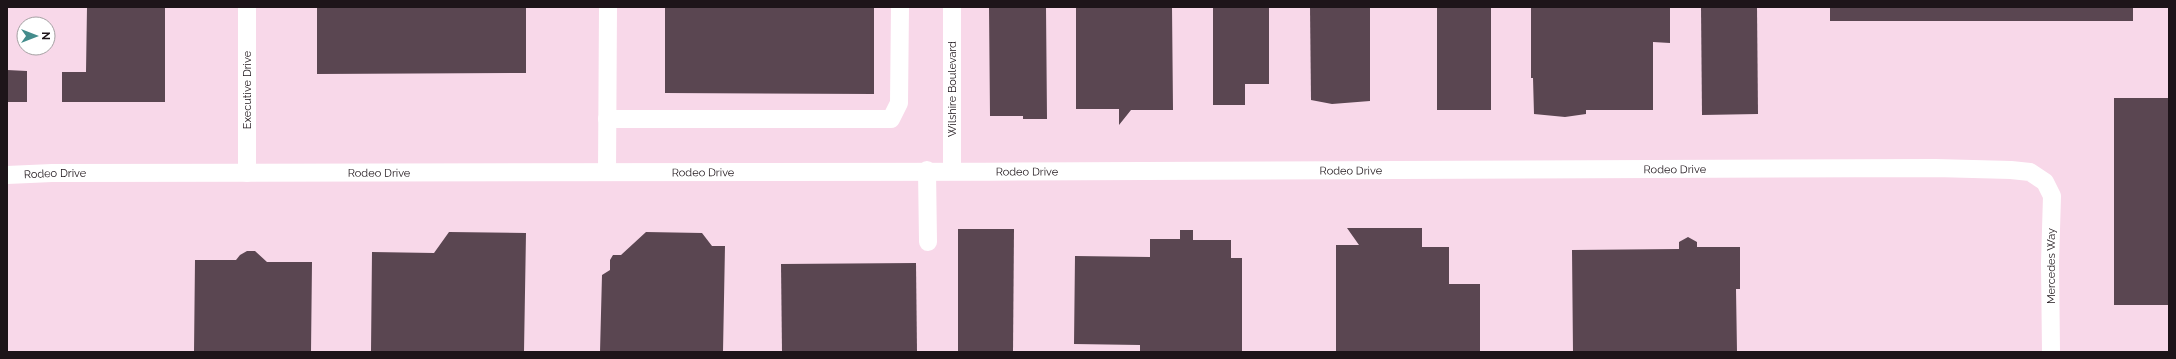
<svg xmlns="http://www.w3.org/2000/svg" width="2176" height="359" font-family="Raleway,sans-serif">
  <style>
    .built { fill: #f8d8e9; fill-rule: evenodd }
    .building { fill: #5a4651 }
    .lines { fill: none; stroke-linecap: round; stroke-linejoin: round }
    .minor { stroke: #fff; stroke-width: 18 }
    .labels { text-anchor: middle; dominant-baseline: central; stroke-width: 4; stroke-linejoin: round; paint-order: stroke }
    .street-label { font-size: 11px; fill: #1d1419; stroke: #fff }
  </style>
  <rect width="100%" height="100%" fill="#ffe6f2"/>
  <path class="built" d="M7,7H2169V352H7ZM24,24H48V48H24Z"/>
  <g class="building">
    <polygon points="87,7 165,7 165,102 62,102 62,72 86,72"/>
    <polygon points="317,7 526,7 526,73 317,74"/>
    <polygon points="665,7 874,7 874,94 665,93"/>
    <polygon points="989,7 1046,7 1047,119 1023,119 1023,116 990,116"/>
    <polygon points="1076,7 1172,7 1173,110 1131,110 1119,125 1119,109 1076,109"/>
    <polygon points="1213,7 1269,7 1269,84 1245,84 1245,105 1213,105"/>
    <polygon points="1310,7 1370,7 1370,101 1332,104 1311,100"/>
    <rect x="1437" y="7" width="54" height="103"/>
    <polygon points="1531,7 1670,7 1670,43 1653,42 1653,110 1586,110 1586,114 1565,117 1534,114 1533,78 1531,78"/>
    <polygon points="1701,7 1757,7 1758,114 1702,115"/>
    <rect x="1830" y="7" width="303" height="14"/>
    <polygon points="7,70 27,71 27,102 7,102"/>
    <rect x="2114" y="98" width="55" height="207"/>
    <polygon points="1347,228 1422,228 1422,247 1449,247 1449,284 1480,284 1480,352 1336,352 1336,245 1359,245"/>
    <polygon points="958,229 1014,229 1013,352 958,352"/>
    <polygon points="1180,230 1193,230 1193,240 1231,240 1231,258 1242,258 1242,352 1140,352 1140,345 1074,344 1075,256 1150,257 1150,239 1180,239"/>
    <polygon points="449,232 526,233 524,352 371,352 372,252 434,253"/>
    <polygon points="646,232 702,233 712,246 725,246 723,352 600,352 602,275 610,270 610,260 613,255 621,255"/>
    <polygon points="1688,237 1697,242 1697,247 1740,247 1740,289 1736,289 1737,352 1573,352 1572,250 1679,249 1679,242"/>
    <polygon points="247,251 255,251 267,262 312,262 311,352 194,352 195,260 236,260 240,255"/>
    <polygon points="916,263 917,352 782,352 781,264"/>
  </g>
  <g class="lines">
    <g class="minor">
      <polyline points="247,7 247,173"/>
      <polyline points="952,7 952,171"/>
      <polyline points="607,119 891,119 899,103 900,7"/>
      <polyline points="927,170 928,242"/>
      <polyline points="607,172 608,7"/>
      <path id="s1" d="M7,175L52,173C680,173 1307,171 1935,168L2011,170L2030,172L2045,182L2052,196L2050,263L2051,352"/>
    </g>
  </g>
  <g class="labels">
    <g class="street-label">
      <text transform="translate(952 89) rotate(-90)">Wilshire Boulevard</text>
      <text transform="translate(247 90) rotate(-90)">Executive Drive</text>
      <text stroke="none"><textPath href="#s1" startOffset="1668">Rodeo Drive</textPath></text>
      <text stroke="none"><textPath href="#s1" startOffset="696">Rodeo Drive</textPath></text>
      <text stroke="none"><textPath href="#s1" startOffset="1020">Rodeo Drive</textPath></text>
      <text stroke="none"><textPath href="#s1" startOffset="1344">Rodeo Drive</textPath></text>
      <text stroke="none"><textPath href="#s1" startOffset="372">Rodeo Drive</textPath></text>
      <text stroke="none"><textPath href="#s1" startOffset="48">Rodeo Drive</textPath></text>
      <text transform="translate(2051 266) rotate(-90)">Mercedes Way</text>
    </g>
  </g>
  <rect width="2176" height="359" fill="none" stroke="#1d1419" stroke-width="16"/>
  <g transform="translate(36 36) rotate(90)"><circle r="19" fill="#ffffff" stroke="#a5a1a3"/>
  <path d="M0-3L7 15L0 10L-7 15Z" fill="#448c8c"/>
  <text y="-6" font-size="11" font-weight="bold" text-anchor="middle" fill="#1d1419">N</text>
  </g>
</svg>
